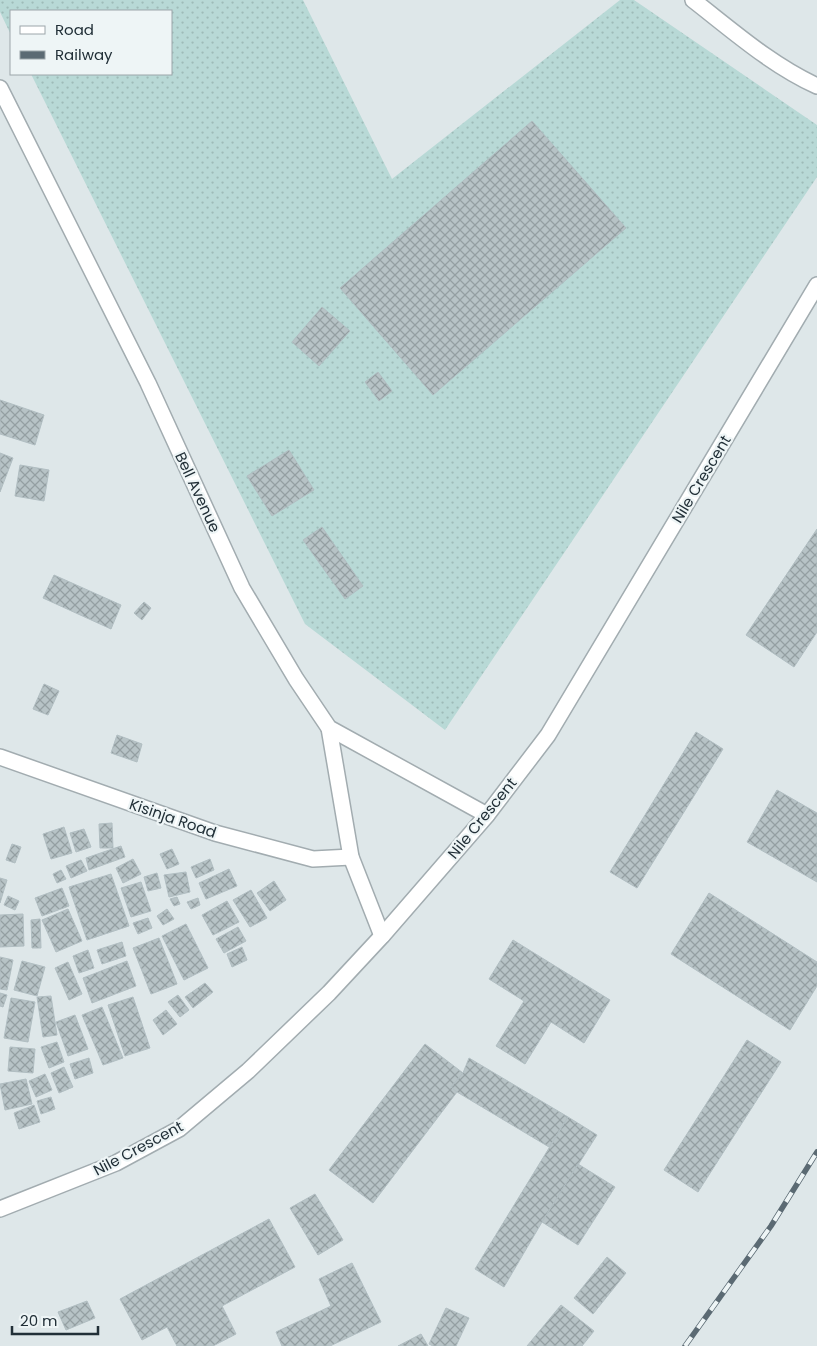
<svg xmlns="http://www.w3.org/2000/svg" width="817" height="1346" font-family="Poppins,sans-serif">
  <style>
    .garden { fill: url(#garden-dots) }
    .building { fill: url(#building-cross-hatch); stroke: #b1bec2 }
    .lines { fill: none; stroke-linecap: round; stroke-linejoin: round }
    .minor-casing { stroke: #a2acb0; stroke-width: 18 }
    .minor { stroke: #fff; stroke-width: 15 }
    .rail-casing { stroke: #5b6a73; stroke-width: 5.5 }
    .rail { stroke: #eef5f6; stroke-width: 4; stroke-dasharray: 11; stroke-linecap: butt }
    .labels { text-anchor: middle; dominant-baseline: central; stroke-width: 4.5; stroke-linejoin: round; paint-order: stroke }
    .street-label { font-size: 15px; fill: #212f37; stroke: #eef5f6 }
  </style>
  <defs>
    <pattern id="garden-dots" width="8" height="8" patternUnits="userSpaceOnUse" patternTransform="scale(1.25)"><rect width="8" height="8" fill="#b8d9d6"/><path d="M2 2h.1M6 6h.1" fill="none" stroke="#9ebbb8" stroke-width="1.8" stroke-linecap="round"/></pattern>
    <pattern id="building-cross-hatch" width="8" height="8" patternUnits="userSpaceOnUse" patternTransform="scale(1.25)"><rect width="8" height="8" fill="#b7c3c6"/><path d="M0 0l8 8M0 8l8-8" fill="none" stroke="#949fa2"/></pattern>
  </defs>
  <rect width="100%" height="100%" fill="#dee7e9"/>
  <polygon class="garden" points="0,0 303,0 392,179 620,0 634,0 817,125 817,177 445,730 305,624 31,74 171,74 171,11 11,11 11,35 0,12"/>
  <g class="building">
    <polygon points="532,121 626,228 433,395 340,288"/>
    <polygon points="322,307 350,331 319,366 292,342"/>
    <polygon points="378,372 392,391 379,401 365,382"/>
    <polygon points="0,400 44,415 35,445 0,434"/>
    <polygon points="289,450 314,490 272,516 247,476"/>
    <polygon points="0,453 13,458 0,492"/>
    <polygon points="20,465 49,470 44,501 15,496"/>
    <polygon points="322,527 363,586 345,599 303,540"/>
    <polygon points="817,529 817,632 794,667 746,635"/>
    <polygon points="54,575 121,605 111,629 43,598"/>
    <polygon points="144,602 151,608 142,620 134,613"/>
    <polygon points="44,684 59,691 48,715 33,709"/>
    <polygon points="696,732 723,749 637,888 610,872"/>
    <polygon points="117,735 142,744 137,762 111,753"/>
    <polygon points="777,790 817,813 817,882 747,842"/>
    <polygon points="112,823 113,848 100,848 99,824"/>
    <polygon points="64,827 72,853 51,859 43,834"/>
    <polygon points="84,829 91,847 76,852 70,833"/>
    <polygon points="12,844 21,847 15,863 6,860"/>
    <polygon points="121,846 125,857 89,870 86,858"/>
    <polygon points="172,849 179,864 167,869 160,854"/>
    <polygon points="133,859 141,874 123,883 116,868"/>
    <polygon points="210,859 214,870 196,878 191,867"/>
    <polygon points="81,860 87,871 71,878 66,866"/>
    <polygon points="229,869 237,886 206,899 199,883"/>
    <polygon points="61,870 66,879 57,883 53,874"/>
    <polygon points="186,872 190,892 169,897 164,875"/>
    <polygon points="157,873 161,888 148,891 144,877"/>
    <polygon points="111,874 129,926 87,940 69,887"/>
    <polygon points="0,878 7,880 0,903"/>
    <polygon points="274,881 286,900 270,911 257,893"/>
    <polygon points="141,882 151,911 131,917 121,888"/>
    <polygon points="62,888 69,906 42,916 35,898"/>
    <polygon points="251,890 267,918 250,927 233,900"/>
    <polygon points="709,893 817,962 817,986 790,1030 671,954"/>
    <polygon points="8,896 19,901 15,910 4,905"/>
    <polygon points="177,897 180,904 174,906 170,899"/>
    <polygon points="198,898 200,905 191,909 187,902"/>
    <polygon points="227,901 239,922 213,935 202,915"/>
    <polygon points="68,909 82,941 56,952 42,920"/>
    <polygon points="167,909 174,919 163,925 157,916"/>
    <polygon points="23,914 24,946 0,947 0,915"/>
    <polygon points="148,918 152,928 138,934 133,923"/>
    <polygon points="40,919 41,948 32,948 31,920"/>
    <polygon points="186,924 208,968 184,980 162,936"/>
    <polygon points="238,927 246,941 224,953 216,939"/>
    <polygon points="159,938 177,984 151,994 133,948"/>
    <polygon points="513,940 610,1000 584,1043 551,1022 525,1064 496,1046 524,1001 489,979"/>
    <polygon points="122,942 126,956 102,964 97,950"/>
    <polygon points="242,947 247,960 232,967 227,954"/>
    <polygon points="88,950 94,968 79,973 73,956"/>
    <polygon points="0,957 13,960 7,990 0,989"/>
    <polygon points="22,961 45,967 37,996 14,990"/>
    <polygon points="127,961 136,986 92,1003 83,978"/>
    <polygon points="68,962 82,994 69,1000 55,968"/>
    <polygon points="205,983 213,992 193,1008 185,997"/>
    <polygon points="0,993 7,995 3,1007 0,1006"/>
    <polygon points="178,995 189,1010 180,1017 168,1002"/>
    <polygon points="51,996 57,1035 43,1037 37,997"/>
    <polygon points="133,997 150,1048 125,1056 108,1005"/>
    <polygon points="11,998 35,1002 28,1042 4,1038"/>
    <polygon points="102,1007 123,1058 103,1065 82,1015"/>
    <polygon points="166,1010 177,1024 163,1035 153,1020"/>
    <polygon points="75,1015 88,1049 68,1056 56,1022"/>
    <polygon points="747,1040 781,1062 698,1192 664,1170"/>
    <polygon points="57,1042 64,1062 49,1068 41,1047"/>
    <polygon points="425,1044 463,1073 451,1087 457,1092 373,1203 329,1170"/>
    <polygon points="10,1047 35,1049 33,1073 8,1071"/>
    <polygon points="89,1058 93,1073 75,1079 70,1064"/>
    <polygon points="469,1058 568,1117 549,1147 457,1092 451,1087 463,1073"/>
    <polygon points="64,1067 73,1087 59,1093 51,1073"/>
    <polygon points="45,1074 52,1090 36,1097 29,1081"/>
    <polygon points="26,1079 32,1104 5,1110 0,1084"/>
    <polygon points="51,1097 55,1109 41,1114 37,1101"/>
    <polygon points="34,1105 40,1122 19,1129 14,1113"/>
    <polygon points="568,1117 597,1135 542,1222 504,1287 475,1269"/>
    <polygon points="578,1164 615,1187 578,1245 542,1222"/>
    <polygon points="315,1194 343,1240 318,1255 290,1208"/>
    <polygon points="269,1219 295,1267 222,1306 236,1334 213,1346 177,1346 167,1327 142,1340 120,1299"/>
    <polygon points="607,1257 626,1273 593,1314 574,1298"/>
    <polygon points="352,1263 381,1322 330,1346 282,1346 276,1332 331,1306 319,1279"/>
    <polygon points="87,1301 95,1318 66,1330 58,1312"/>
    <polygon points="561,1305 594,1331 582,1346 527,1346"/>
    <polygon points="446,1308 469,1318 456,1346 433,1346 429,1344"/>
    <polygon points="421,1334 428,1346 398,1346"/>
  </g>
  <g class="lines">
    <defs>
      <g id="minor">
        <path d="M693,0C733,31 771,65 817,86"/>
        <polyline points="0,88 148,383 242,588 296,679 329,728 487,815"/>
        <polyline points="329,728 351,857 382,936"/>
        <polyline points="0,757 215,833 313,859 351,857"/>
        <polyline points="0,1209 116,1163 179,1129 248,1071 329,993 382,936 487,815 548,735 817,285"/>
      </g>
    </defs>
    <use href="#minor" class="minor-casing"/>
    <use href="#minor" class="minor"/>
    <defs>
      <polyline id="rail" points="685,1346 771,1226 817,1152"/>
    </defs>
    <use href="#rail" class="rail-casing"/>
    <use href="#rail" class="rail"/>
  </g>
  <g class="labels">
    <g class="street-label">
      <text transform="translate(701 479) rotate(-59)">Nile Crescent</text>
      <text transform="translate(198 492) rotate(65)">Bell Avenue</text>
      <text transform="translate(173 818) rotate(19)">Kisinja Road</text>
      <text transform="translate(482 818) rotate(-51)">Nile Crescent</text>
      <text transform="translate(138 1148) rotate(-28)">Nile Crescent</text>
    </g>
  </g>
  <rect x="10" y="10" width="162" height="65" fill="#eef5f6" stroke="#9ca6aa"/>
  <rect x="20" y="26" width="25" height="8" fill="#ffffff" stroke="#9ca6aa"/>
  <text x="55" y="35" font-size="15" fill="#212f37">Road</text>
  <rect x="20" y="51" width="25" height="8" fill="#5b6a73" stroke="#9ca6aa"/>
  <text x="55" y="60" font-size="15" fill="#212f37">Railway</text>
  <path d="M12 1326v8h86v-8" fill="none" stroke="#212f37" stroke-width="2.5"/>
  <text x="20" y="1326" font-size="15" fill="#212f37" stroke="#eef5f6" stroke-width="4" paint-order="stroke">20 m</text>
</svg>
